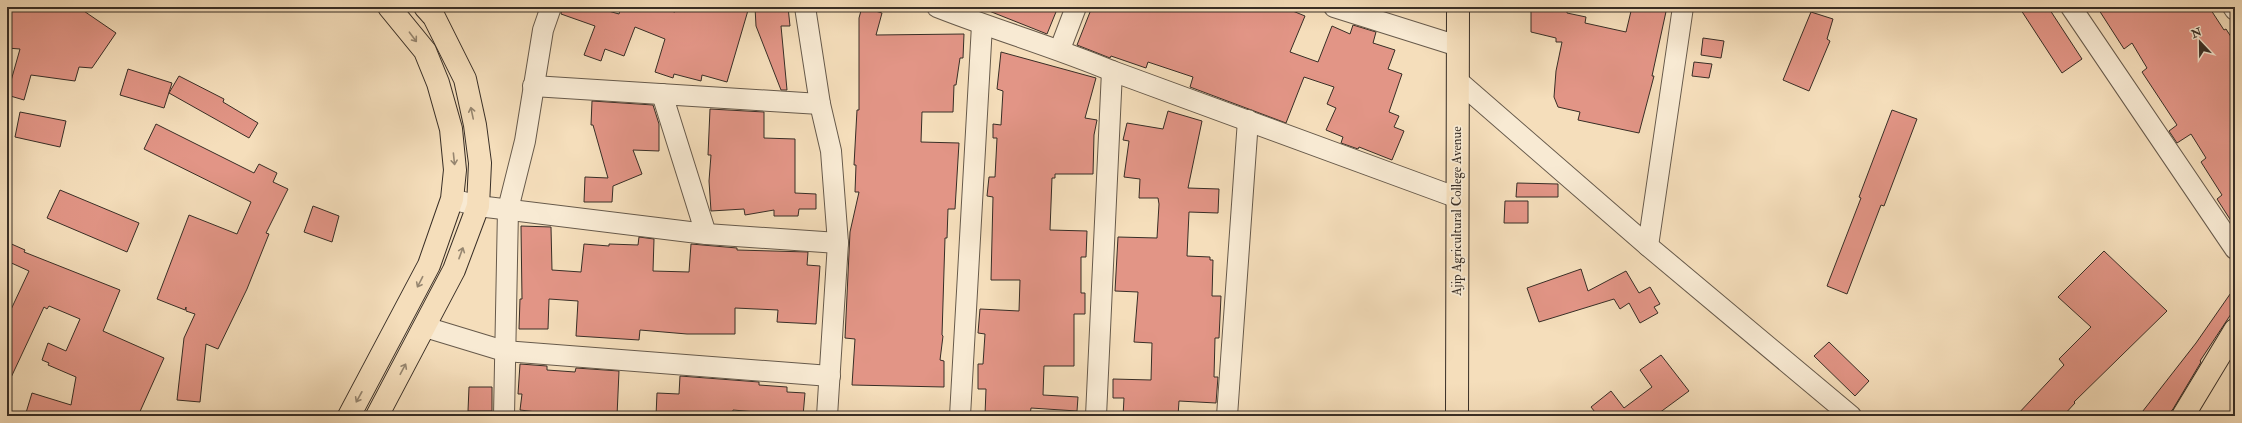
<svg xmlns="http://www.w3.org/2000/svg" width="2242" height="423" font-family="'IM FELL Double Pica',serif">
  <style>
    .building { fill: #e29586; stroke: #382e26 }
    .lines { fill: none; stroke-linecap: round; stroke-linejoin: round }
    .minor-casing { stroke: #675a4b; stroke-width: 22 }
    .major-casing { stroke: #382e26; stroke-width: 24 }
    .highway-casing { stroke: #382e26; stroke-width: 24 }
    .minor { stroke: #f8ead3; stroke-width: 20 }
    .major { stroke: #f5debb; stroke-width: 22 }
    .highway { stroke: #f5debb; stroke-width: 22 }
    .oneway { stroke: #968670 }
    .labels { text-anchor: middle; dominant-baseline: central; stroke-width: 3.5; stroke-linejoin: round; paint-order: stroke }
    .street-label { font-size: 13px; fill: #382e26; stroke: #f8ead3 }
  </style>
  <rect width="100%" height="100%" fill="#f5debb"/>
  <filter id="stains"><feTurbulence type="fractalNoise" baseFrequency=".005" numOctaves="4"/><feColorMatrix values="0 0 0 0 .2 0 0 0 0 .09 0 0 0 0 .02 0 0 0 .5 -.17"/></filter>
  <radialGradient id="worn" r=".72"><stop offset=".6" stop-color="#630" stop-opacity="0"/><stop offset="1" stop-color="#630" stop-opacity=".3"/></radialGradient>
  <g class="building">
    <polygon points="15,7 78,7 116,33 92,68 79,67 75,81 31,75 24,100 7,95 20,49 7,48 7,11 15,11"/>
    <polygon points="562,7 594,7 619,14 621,7 652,7 675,12 676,7 694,10 702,7 749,7 727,82 702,75 701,81 674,74 673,78 655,72 665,39 635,27 624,56 605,49 601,61 584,55 595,26 561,14"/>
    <polygon points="755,7 788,7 790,26 781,26 787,90 781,90 756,26"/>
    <polygon points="862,7 882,13 876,35 964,34 963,58 960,58 956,85 954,85 953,112 922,112 921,142 959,143 955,209 948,209 947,238 945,238 942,335 943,336 940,360 944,361 944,387 852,385 855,339 845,338 850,232 859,192 855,192 856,165 854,165 857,110 859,110 859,18"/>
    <polygon points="979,7 1058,7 1047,34"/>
    <polygon points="1092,7 1283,7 1305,16 1290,52 1318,62 1332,26 1350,34 1353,25 1376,32 1373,43 1395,50 1388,69 1402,74 1389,112 1399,116 1394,127 1404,131 1392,160 1359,147 1358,149 1341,143 1343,137 1326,130 1336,108 1327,104 1334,87 1304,77 1286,123 1190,87 1193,77 1148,62 1146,68 1111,56 1110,58 1077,45"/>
    <polygon points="1531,7 1567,7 1567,13 1586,17 1585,23 1626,32 1632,7 1667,7 1652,76 1654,76 1639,133 1578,120 1580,112 1558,107 1554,97 1556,71 1562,42 1556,42 1556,38 1531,32"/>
    <polygon points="2019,7 2048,7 2082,59 2062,73"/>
    <polygon points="2097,7 2209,7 2224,30 2226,29 2235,43 2235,227 2217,199 2222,195 2201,162 2206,158 2191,134 2177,143 2169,131 2177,125 2142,72 2147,68 2132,43 2124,49"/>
    <polygon points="1811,12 1833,19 1827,39 1830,41 1809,91 1783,80"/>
    <polygon points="1703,38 1724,41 1721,58 1701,55"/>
    <polygon points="1001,52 1096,78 1085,118 1097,120 1094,135 1093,174 1055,174 1055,178 1052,178 1050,230 1087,231 1086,257 1081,257 1081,293 1085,293 1085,314 1074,314 1074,366 1044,366 1043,395 1078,397 1077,411 1031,408 1030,416 985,415 986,389 978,389 978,364 983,364 985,334 978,333 980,309 1019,311 1020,280 991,280 993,197 987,196 989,177 995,177 997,138 993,138 993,124 1001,125 1003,91 997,89"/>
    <polygon points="1694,62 1712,64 1709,78 1692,76"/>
    <polygon points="128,69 172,83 164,108 120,95"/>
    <polygon points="179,76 224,99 223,102 258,123 249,138 169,93"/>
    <polygon points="592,101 653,105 659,124 659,151 633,150 642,174 613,186 612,202 584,202 585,177 608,178 593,125 591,125"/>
    <polygon points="710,109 764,112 764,138 795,139 795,193 816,194 816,209 799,209 798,216 774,216 774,210 745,215 744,209 711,211 709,181 711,155 708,155"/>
    <polygon points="1892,110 1917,119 1884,206 1881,205 1847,294 1827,286 1861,198 1859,197"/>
    <polygon points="1168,111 1202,121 1188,188 1219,189 1218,213 1189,212 1187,256 1210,257 1210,260 1213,260 1212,296 1221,296 1219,338 1215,338 1214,377 1218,377 1216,403 1179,401 1178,416 1123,416 1124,398 1113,398 1113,379 1151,380 1152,343 1134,342 1138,292 1115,291 1118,237 1157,238 1159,204 1158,198 1139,198 1140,179 1124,177 1129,141 1123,140 1127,123 1163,129"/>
    <polygon points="20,112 66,121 60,147 15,137"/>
    <polygon points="156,124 254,173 259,164 277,173 273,182 288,189 266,233 269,234 247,289 218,349 206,344 200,402 177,400 184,338 195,314 186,311 186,307 185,310 157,299 189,215 237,234 251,202 144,149"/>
    <polygon points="1517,183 1558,184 1558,197 1516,197"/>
    <polygon points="60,190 139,223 127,252 47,218"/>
    <polygon points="1505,201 1528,201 1528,223 1504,223"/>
    <polygon points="313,206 339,216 332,242 304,232"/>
    <polygon points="521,226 551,227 552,270 581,272 584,244 609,246 609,244 638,245 639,237 654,239 653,271 689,272 691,244 737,248 737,250 808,252 807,265 820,266 816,324 777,322 778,310 735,308 735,334 687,334 640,330 639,340 576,336 578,301 549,299 548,329 519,329 520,299 522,299"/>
    <polygon points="7,242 25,250 24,252 120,290 103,331 164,358 138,416 25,416 32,393 71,405 76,377 48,365 49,363 42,360 48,343 66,351 80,319 49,306 47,309 44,307 7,386 7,318 29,271 7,261"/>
    <polygon points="2104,251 2167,311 2074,402 2075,403 2063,416 2016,416 2064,365 2059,359 2091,327 2058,297"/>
    <polygon points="1581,269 1588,291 1626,271 1639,293 1650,287 1660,304 1654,307 1658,313 1640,323 1629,303 1620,309 1614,299 1539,322 1527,288"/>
    <polygon points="2235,287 2235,308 2200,361 2201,362 2173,409 2167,416 2139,416 2196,343"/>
    <polygon points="1829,342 1869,381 1855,396 1814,356"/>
    <polygon points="1661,355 1689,391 1655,416 1598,416 1591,407 1611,391 1624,408 1652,387 1640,370"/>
    <polygon points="520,364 547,366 547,370 575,372 576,368 619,371 617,416 570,416 520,410 522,394 518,394"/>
    <polygon points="680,376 759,382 759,385 787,387 787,392 805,393 803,416 733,410 732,416 656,416 657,393 679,394"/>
    <polygon points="469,387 492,387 492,411 468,411"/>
  </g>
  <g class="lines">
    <defs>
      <g id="minor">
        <polyline points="805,7 820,104 831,151 838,243 827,416"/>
        <path d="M937,7C995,30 1055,47 1112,71L1458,198"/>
        <polyline points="1334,7 1458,46"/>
        <polyline points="2071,7 2235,249"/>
        <polyline points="2233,7 2235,10"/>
        <polyline points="1060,49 1076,7"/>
        <polyline points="1457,80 1648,246 1851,416"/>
        <polyline points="533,86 820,104"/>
        <polyline points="662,94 706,234"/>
        <polyline points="452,199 478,206 706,234 838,243"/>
        <polyline points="1648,246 1683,7"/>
        <polyline points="425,327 504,351 830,376"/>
        <polyline points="504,416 508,209 525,141 543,30 551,7"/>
        <polyline points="960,416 982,25"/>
        <polyline points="1096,416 1112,71"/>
        <polyline points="1227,416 1248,120"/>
      </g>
      <g id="major">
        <polyline points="1457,416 1458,7"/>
        <polyline points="2183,416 2235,330"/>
      </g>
      <g id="highway">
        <polyline points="349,416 429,265 452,199 455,170 451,129 438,83 425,51 389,7"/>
        <polyline points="377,416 454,270 478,206 480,163 475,125 465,79 434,17 425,7"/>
      </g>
    </defs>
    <use href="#minor" class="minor-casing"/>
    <use href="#major" class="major-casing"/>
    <use href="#highway" class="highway-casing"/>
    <use href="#minor" class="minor"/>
    <use href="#major" class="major"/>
    <use href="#highway" class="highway"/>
  </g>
  <defs><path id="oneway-shaft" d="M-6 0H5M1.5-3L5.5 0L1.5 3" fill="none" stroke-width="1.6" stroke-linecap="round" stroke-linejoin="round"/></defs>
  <g class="oneway">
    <use href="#oneway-shaft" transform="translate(413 37) rotate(53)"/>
    <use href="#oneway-shaft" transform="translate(472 113) rotate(-102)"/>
    <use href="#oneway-shaft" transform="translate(454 159) rotate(84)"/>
    <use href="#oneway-shaft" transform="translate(461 253) rotate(-70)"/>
    <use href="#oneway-shaft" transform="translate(420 282) rotate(117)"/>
    <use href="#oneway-shaft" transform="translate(403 369) rotate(-62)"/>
    <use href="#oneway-shaft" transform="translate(359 397) rotate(119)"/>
  </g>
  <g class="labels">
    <g class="street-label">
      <text transform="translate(1457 211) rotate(-90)">Ajip Agricultural College Avenue</text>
    </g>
  </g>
  <rect width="2242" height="423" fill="none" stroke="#f5debb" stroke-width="24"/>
  <rect x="8" y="8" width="2226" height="407" fill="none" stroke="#382e26" stroke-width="2"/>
  <rect x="12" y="12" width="2218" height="399" fill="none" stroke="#382e26"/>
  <g transform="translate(2200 42) rotate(338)" stroke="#f8ead3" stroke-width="3" paint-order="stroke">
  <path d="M0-3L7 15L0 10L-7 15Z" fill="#382e26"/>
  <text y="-6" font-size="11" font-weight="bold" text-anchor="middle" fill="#382e26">N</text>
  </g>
  <rect width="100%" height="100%" filter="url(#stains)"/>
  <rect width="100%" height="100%" fill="url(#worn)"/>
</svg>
